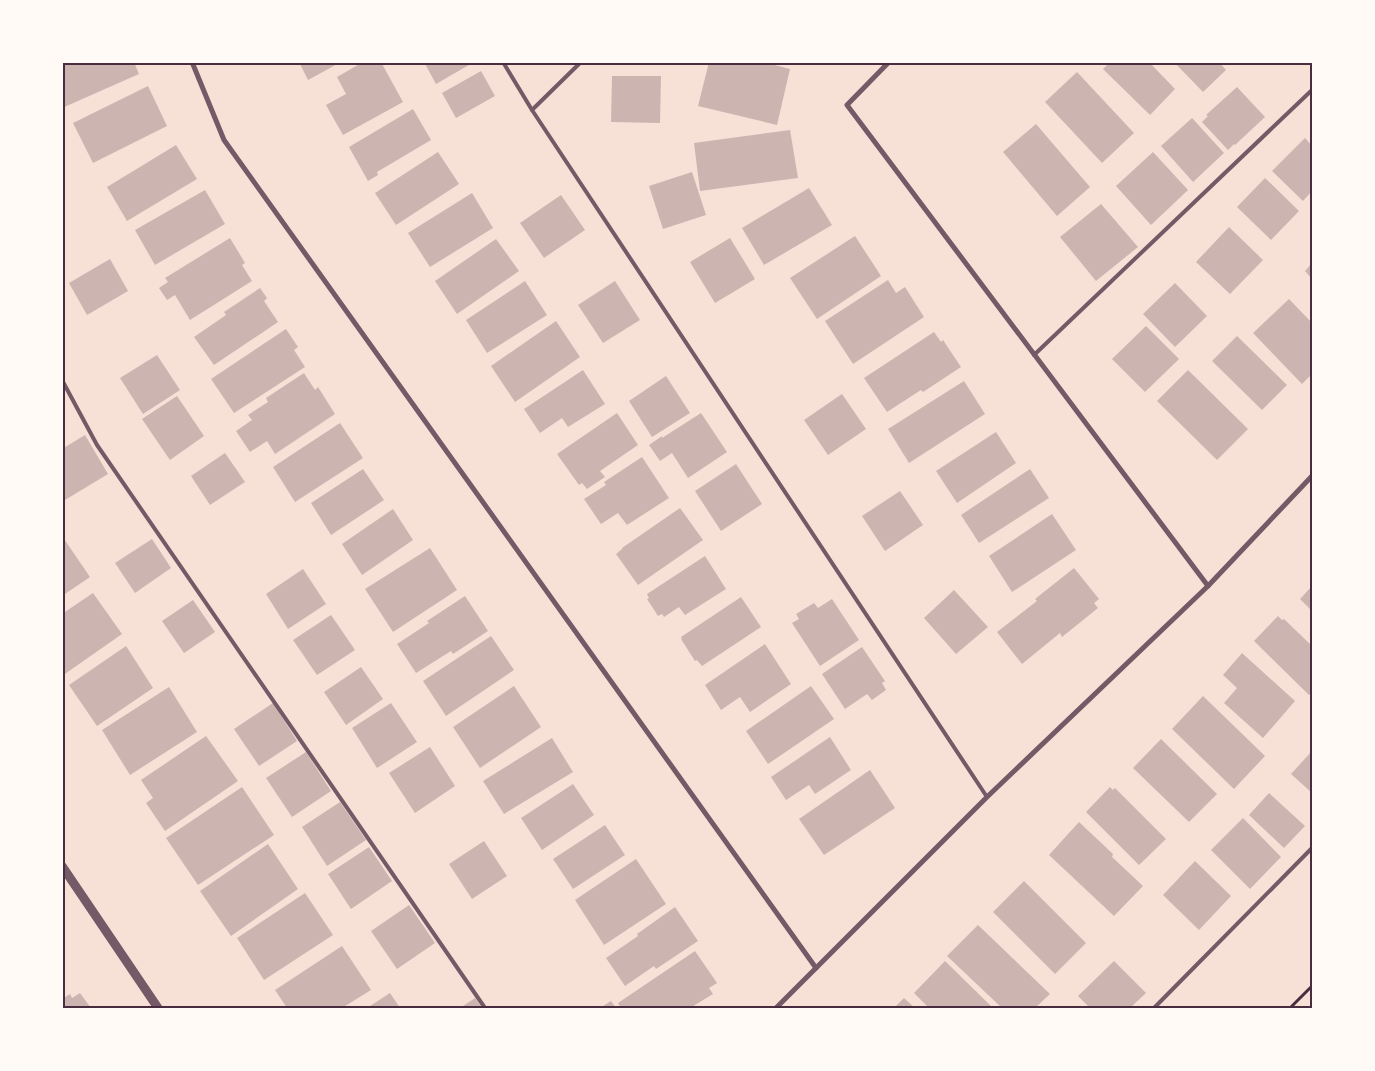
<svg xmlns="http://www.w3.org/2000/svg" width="1375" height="1071" font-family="Raleway,sans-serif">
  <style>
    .building { fill: #ccb4b1 }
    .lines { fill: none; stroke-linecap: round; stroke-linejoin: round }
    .path { stroke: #4a2c40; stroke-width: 3 }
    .service { stroke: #755966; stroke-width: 4 }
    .minor { stroke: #755966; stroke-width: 5 }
    .tertiary { stroke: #755966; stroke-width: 9 }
    .neatline { fill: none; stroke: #4a2c40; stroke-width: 2 }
  </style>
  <rect width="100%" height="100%" fill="#f7e1d7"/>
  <g class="building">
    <polygon points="62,62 134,62 139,74 62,108"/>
    <polygon points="299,62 341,62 308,80"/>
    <polygon points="363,62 381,62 403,102 343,135 326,105 346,94 337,77"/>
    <polygon points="424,62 474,62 436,84"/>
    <polygon points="709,62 763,62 790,69 777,125 698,106"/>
    <polygon points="1110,62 1149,62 1175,89 1150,115 1103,69"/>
    <polygon points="1174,62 1219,62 1226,70 1203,92"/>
    <polygon points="481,71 495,96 456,118 442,93"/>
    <polygon points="1077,72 1134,133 1102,163 1045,102"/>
    <polygon points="612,76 661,76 660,123 611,122"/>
    <polygon points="148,86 167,126 93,163 73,123"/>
    <polygon points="1237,87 1265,117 1235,145 1234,144 1228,150 1202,122 1208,116 1206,115"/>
    <polygon points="413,109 431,140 377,172 378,175 368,181 349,147"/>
    <polygon points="1192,118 1224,153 1193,182 1161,146"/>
    <polygon points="1036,124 1090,187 1057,216 1003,152"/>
    <polygon points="790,130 798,178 700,191 694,143"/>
    <polygon points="1305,138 1312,146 1312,191 1303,201 1272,171"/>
    <polygon points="176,145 197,179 127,221 107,187"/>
    <polygon points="438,152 459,184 396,225 375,193"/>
    <polygon points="1153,152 1188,190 1151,225 1116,186"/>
    <polygon points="692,172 706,215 663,229 649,186"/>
    <polygon points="1265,178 1299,211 1271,240 1237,207"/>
    <polygon points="809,188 832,225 764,265 742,228"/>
    <polygon points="205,190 225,224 155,265 135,230"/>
    <polygon points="472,193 493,228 430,267 408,233"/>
    <polygon points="561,195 585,230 544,258 520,223"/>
    <polygon points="1101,204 1138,247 1096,281 1060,237"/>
    <polygon points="1229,227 1263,260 1230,294 1196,262"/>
    <polygon points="855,236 881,276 817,319 790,278"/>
    <polygon points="230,238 245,263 242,265 252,281 190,320 175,295 167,300 159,288 168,282 165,278"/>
    <polygon points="730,238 755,279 715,303 690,262"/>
    <polygon points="496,239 519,271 457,314 435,281"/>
    <polygon points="110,259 128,291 87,315 69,283"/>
    <polygon points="1312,263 1312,279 1305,271"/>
    <polygon points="888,280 896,293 905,287 924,317 853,364 825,321"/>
    <polygon points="525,281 547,315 487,353 466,320"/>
    <polygon points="615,281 640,320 603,343 578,305"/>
    <polygon points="1175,283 1207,316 1175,347 1143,314"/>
    <polygon points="260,288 267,298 264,301 278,322 214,365 194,337 226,315 224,312"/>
    <polygon points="1289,299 1312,323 1312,374 1302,384 1253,333"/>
    <polygon points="556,321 580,357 515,402 491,366"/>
    <polygon points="1146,326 1179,359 1145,392 1112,359"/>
    <polygon points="286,329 298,347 294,350 305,367 234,413 211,379"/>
    <polygon points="934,332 941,342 943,340 961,367 923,392 921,390 887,412 864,378"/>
    <polygon points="1237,336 1287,385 1262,410 1212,361"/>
    <polygon points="157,355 180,390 143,414 120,378"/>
    <polygon points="583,370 605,404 568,427 562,418 540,433 524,409"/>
    <polygon points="1188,370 1248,429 1217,460 1157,401"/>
    <polygon points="304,373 315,390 318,387 335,414 275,454 267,441 250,452 236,431 252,420 248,415 268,402 266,398"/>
    <polygon points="666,376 690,413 652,437 629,401"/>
    <polygon points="964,381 985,414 909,463 888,429"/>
    <polygon points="842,394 866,429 828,455 804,420"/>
    <polygon points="177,396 204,436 170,460 142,419"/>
    <polygon points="617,413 638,445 600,471 605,477 587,489 582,483 579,485 557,454"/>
    <polygon points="701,413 727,452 688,478 672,453 660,461 649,445 662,436 662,438"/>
    <polygon points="340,423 363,458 295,502 273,467"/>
    <polygon points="996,432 1016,463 957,503 936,471"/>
    <polygon points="85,435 108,474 65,500 62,496 62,449"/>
    <polygon points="225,453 245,482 210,505 191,476"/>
    <polygon points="642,457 669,498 627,525 618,513 601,524 584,499 606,485 604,482"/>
    <polygon points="736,464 762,504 721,531 695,491"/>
    <polygon points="363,469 384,500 331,535 311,503"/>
    <polygon points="1030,469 1049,498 979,543 961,515"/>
    <polygon points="900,491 923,525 885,551 862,516"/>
    <polygon points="680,508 703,540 638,585 616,554 622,549 622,548"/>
    <polygon points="393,509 413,540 362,575 342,544"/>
    <polygon points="1052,514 1076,550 1012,592 989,556"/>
    <polygon points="62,536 90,577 62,596"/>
    <polygon points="152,539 171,568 135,593 115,563"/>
    <polygon points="430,548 457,590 393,632 365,589"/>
    <polygon points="705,556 726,589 685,615 679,607 664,617 662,614 658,616 647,599 649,598 647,594"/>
    <polygon points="1074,568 1099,599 1094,603 1098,608 1062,637 1060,633 1022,664 997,632 1037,601 1035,599"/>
    <polygon points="303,569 326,604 288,629 266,594"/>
    <polygon points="1312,586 1312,611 1300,599"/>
    <polygon points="954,590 988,627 956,654 924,618"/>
    <polygon points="93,593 122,634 62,676 62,614"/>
    <polygon points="465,596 488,631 453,654 451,651 416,673 397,644 429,623 427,621"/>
    <polygon points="741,597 761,627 702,666 697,660 695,661 681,639 682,639 681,637"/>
    <polygon points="832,599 859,640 820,666 792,623 799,619 796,614 814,603 818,608"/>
    <polygon points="193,600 215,632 184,653 162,621"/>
    <polygon points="331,615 355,650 317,675 293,640"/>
    <polygon points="1278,616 1282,620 1284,619 1312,646 1312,691 1309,695 1254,641"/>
    <polygon points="491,636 514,670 446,716 423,681"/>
    <polygon points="765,644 791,684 750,712 740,697 721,710 705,685"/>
    <polygon points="126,646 153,688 97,726 69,685"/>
    <polygon points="862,647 885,681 882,683 886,690 872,700 867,694 845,709 822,674"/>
    <polygon points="1242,653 1295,701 1263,738 1224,703 1237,688 1223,675"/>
    <polygon points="361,667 383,699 346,725 324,692"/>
    <polygon points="514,686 541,727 480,768 453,727"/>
    <polygon points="811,686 834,719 768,764 746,731"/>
    <polygon points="169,687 197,732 130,775 102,730"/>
    <polygon points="1203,696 1265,756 1234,789 1172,729"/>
    <polygon points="273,703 297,741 259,766 234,729"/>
    <polygon points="391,703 417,742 377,768 352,728"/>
    <polygon points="206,736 238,781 165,831 146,803 153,798 141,780"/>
    <polygon points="830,737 851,770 815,794 809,785 786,800 771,777"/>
    <polygon points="552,738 573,772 504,814 483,781"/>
    <polygon points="1161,739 1217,794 1189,822 1133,768"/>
    <polygon points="430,747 455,786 415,813 389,773"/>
    <polygon points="1312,751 1312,793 1291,774"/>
    <polygon points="306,752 331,791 292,817 266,778"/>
    <polygon points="870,770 895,808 824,855 799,819"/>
    <polygon points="573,784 594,815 542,850 521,818"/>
    <polygon points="242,787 274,835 198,885 166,838"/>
    <polygon points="1110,787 1113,790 1115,788 1166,839 1139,865 1086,812"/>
    <polygon points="1269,793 1305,826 1284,848 1249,815"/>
    <polygon points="340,802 366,840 327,866 302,827"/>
    <polygon points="1243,818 1281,857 1250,889 1211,850"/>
    <polygon points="1079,822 1113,854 1112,857 1143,886 1114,916 1049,855"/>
    <polygon points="605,825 625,855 573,889 553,859"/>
    <polygon points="484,841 507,876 472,899 449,864"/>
    <polygon points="268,844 298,889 231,936 200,891"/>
    <polygon points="369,847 392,881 351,909 328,874"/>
    <polygon points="636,859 666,904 604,945 575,900"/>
    <polygon points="1195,861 1231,896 1199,930 1163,895"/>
    <polygon points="1024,881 1086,943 1055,974 993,912"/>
    <polygon points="305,893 333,935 264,980 237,938"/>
    <polygon points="409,905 435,943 397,969 371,931"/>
    <polygon points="675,907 698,941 656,969 654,966 625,986 606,958 638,936 637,934"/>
    <polygon points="978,925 1050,994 1035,1008 1002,1008 947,956"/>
    <polygon points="342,946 371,990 342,1008 287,1008 275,990"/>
    <polygon points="695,951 717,983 709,988 713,994 690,1008 621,1008 618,1003"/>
    <polygon points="945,961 993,1008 929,1008 914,993"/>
    <polygon points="1114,961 1146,993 1130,1008 1090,1008 1078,996"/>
    <polygon points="80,993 91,1008 62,1008 62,999 70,994 72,998"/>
    <polygon points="390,993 400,1008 367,1008"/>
    <polygon points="475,998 482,1008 460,1008"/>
    <polygon points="904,998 915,1008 894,1008"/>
    <polygon points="611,1001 616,1008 600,1008"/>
  </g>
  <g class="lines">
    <polyline class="path" points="1290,1008 1312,986"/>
    <g class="service">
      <polyline points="503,62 532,110 987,797"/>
      <polyline points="532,110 581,62"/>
      <polyline points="1034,355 1312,90"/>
      <polyline points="62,380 97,445 485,1008"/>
      <polyline points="1154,1008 1312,848"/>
    </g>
    <g class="minor">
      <polyline points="192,62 224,140 816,968"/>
      <polyline points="889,62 847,105 1208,586"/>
      <polyline points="776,1008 987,797 1208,586 1312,476"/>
    </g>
    <polyline class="tertiary" points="62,866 158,1008"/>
  </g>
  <rect width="1375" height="1071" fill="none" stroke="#fffaf5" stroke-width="128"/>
  <rect x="64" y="64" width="1247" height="943" class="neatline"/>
</svg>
